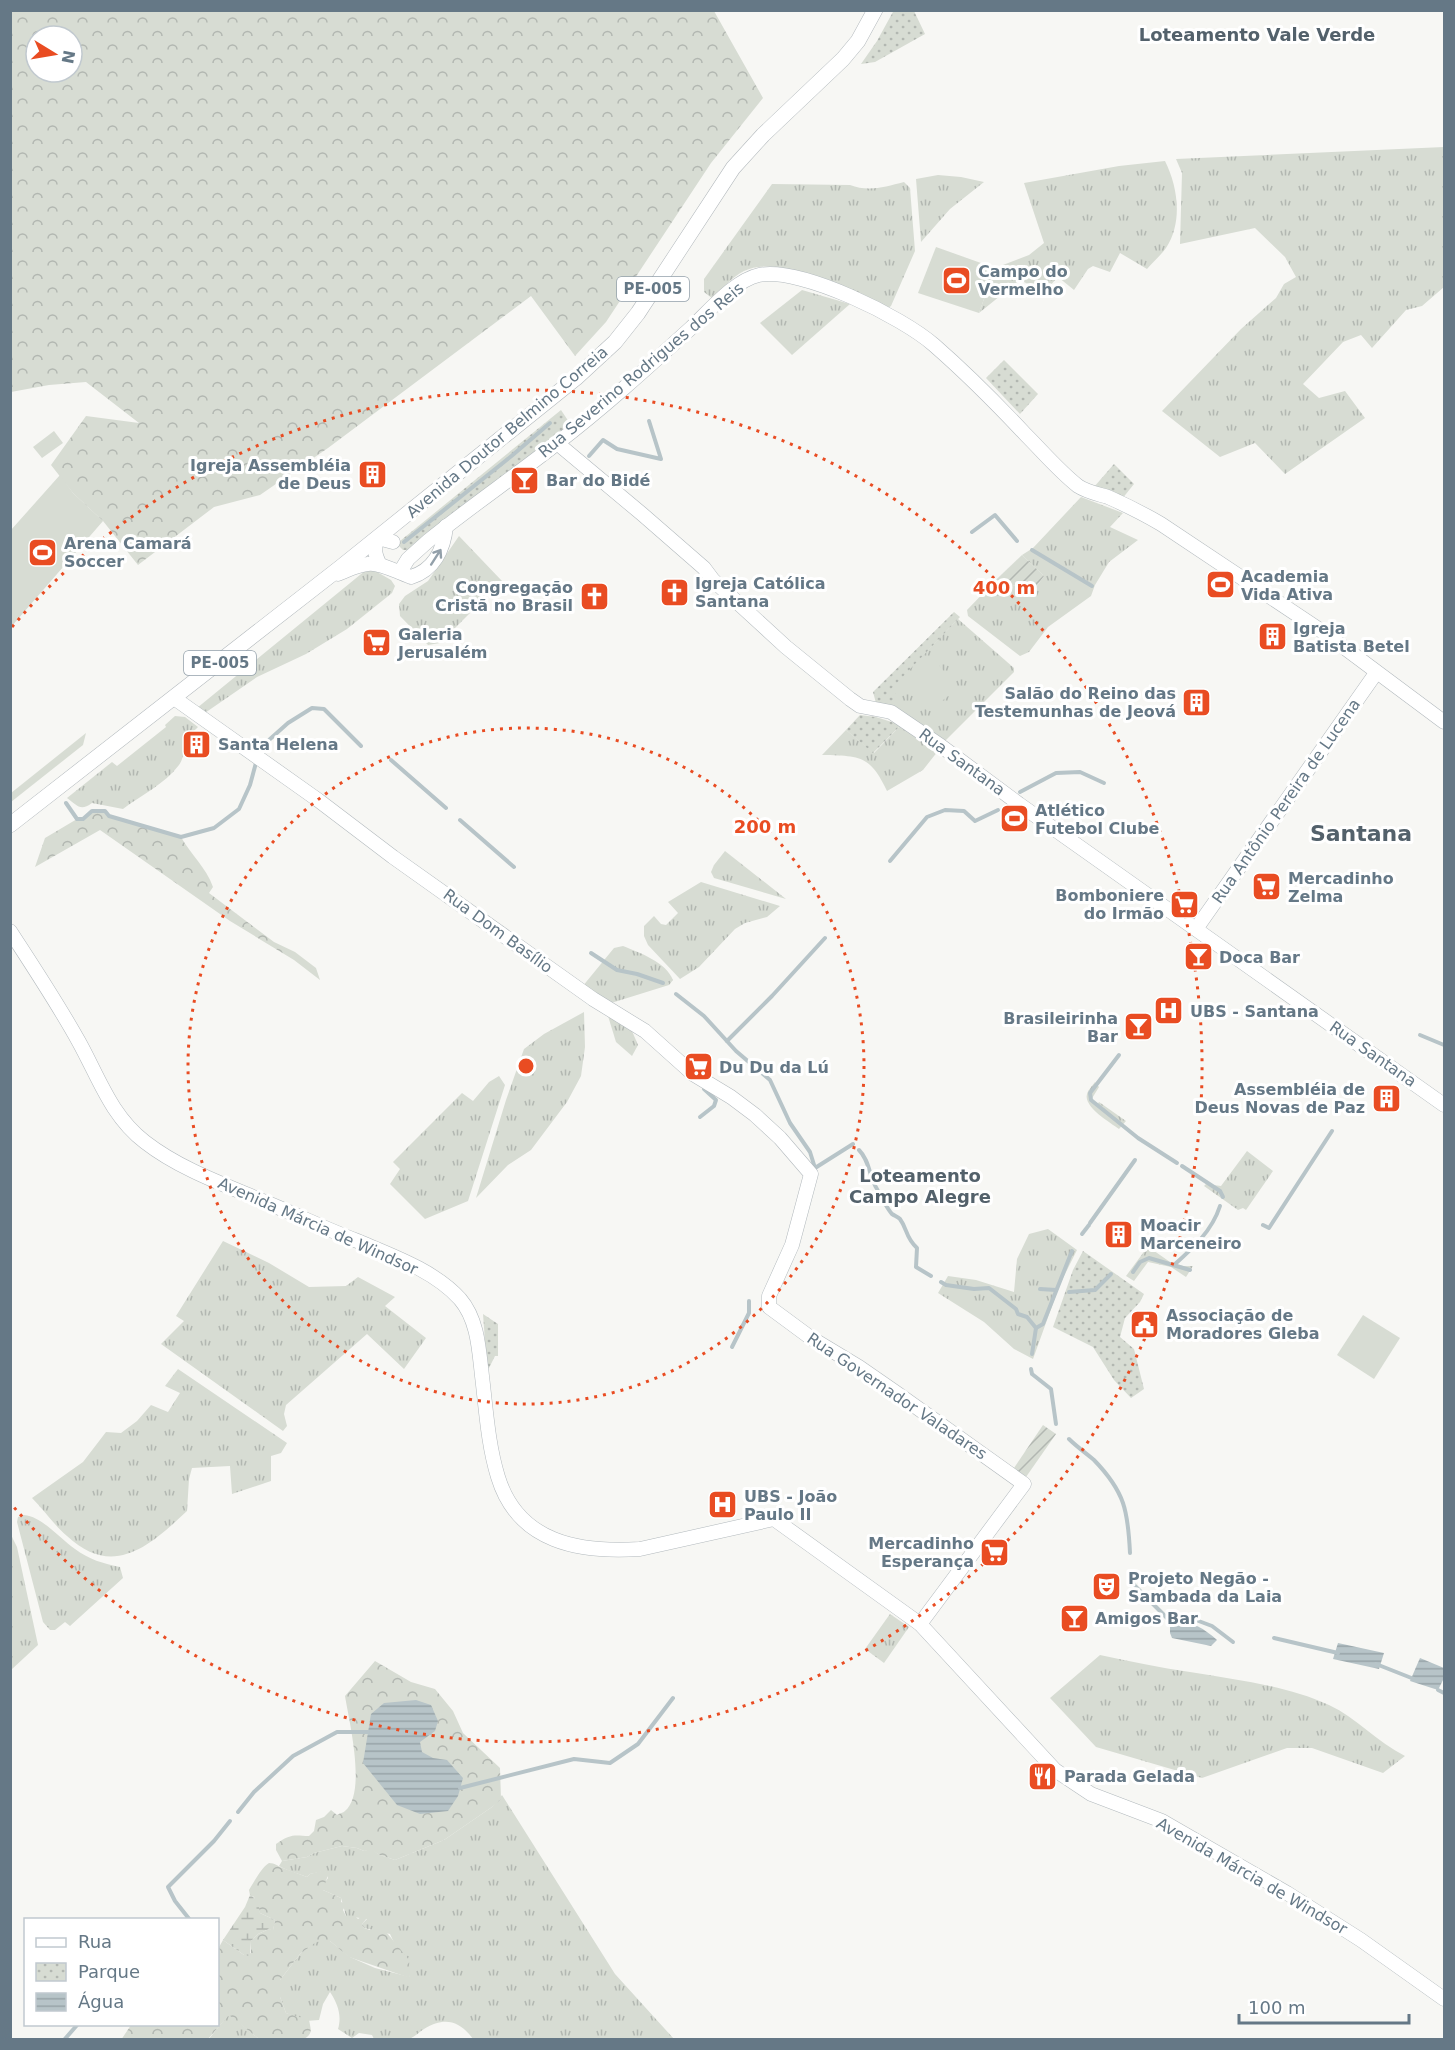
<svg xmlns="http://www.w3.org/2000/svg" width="1455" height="2050" font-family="'DejaVu Sans',sans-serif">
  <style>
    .grass { fill: url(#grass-tufts) }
    .forest { fill: url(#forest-crowns); fill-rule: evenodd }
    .wetland { fill: url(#wetland-marsh) }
    .park { fill: url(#park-dots) }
    .garden { fill: url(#garden-furrows) }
    .pitch { fill: #d7dcd3 }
    .water { fill: url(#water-rules) }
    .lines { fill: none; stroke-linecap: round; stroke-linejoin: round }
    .stream { stroke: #b7c4c8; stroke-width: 4 }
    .secondary-casing { stroke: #b2b9bd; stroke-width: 15 }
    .primary-casing { stroke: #b3b9bd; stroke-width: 16 }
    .secondary { stroke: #fff; stroke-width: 14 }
    .primary { stroke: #fff; stroke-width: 15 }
    .oneway { stroke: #93a0aa }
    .ring { fill: none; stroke: #e94c22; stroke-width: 3; stroke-dasharray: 3 6 }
    .labels { text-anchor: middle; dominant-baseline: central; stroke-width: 6; stroke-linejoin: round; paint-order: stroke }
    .shield { fill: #fff; stroke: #93a0aa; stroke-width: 1.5 }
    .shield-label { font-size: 15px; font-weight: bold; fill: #657886 }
    .poi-label { font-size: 16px; font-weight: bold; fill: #657886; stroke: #fff; text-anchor: start }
    .street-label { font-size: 16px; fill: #657886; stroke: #fff }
    .neighbourhood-label { font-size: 18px; font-weight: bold; fill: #53616b; stroke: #fff }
    .district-label { font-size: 22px; font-weight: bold; fill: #53616b; stroke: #fff }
    .centre { fill: #e94c22; stroke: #fff; stroke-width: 3 }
    .ring-label { font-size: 18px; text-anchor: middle; font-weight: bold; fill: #e94c22; stroke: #fff; stroke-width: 6; stroke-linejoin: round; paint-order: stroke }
  </style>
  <defs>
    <pattern id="grass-tufts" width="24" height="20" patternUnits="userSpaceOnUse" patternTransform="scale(1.5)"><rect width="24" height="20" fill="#d7dcd3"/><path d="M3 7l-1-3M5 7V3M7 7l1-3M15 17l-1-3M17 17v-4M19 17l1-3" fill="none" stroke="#b2b7b1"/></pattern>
    <pattern id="forest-crowns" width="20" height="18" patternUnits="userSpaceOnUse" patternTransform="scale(1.5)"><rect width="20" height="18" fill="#d7dcd3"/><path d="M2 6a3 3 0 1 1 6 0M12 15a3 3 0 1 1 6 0" fill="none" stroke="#b2b7b1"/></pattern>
    <pattern id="wetland-marsh" width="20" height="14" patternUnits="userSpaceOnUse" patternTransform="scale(1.5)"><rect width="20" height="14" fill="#d7dcd3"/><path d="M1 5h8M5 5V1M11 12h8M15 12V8" fill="none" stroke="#b2b7b1"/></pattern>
    <pattern id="park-dots" width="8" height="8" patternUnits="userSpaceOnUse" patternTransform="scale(1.5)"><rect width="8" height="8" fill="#d7dcd3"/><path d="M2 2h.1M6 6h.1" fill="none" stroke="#b2b7b1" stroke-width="1.8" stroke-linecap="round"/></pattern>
    <pattern id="garden-furrows" width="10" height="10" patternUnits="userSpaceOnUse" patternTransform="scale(1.5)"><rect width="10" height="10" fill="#d7dcd3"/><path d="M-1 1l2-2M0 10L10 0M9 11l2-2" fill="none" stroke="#b2b7b1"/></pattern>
    <pattern id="water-rules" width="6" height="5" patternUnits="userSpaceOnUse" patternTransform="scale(1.5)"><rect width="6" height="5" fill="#b7c4c8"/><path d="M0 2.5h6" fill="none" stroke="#98a4a8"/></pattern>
  </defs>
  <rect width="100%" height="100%" fill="#f7f7f4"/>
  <g class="grass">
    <polygon points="1444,147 1444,287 1422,306 1406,310 1372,348 1361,335 1343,342 1303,384 1319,398 1345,391 1365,418 1285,474 1255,443 1220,457 1162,411 1241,329 1276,298 1284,284 1296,277 1285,257 1255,228 1180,244 1182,173 1176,159"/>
    <path d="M1165,161C1178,187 1183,222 1166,248C1161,255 1153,262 1147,269L1120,253L1110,272L1093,266L1088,269L1074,290L1058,277L1044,292L1020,280L979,313L995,268L1029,255L1044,243L1024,183L1119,166Z"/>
    <polygon points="938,175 961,177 984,182 950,209 921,242 916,179"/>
    <path d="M904,182L910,188L915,251L891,306L888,308C854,293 780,253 744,271C732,277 722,289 713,299L704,292V279L772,184L850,185C868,192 885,187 904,182Z"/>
    <polygon points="802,290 850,304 792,355 760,323"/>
    <polygon points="1081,497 1123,513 1110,527 1138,540 1109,562 1095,585 1091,596 1048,627 1029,652 1020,656 968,616 967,610 995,581 1034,590 1044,576 1022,555 1033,548"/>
    <polygon points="459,536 502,581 440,643 428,645 400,616 399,604 405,596 428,581"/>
    <polygon points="372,569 391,580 395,586 392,593 347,629 306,654 257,677 202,715 197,708 366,570"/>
    <polygon points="958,619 1014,668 1014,672 944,742 890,707 890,689"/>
    <path d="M175,716L185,717L198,727C195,730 190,734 188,737C183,746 185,757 179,765C165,784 141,795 123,809L92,803C80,812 77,805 67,798L112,762L117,766L166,727L165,725Z"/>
    <path d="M901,725L938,751L923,770L887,791C870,755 860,756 822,755L846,730L874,753Z"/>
    <polygon points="86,733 83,745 11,802 11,793"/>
    <polygon points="725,851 786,899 714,878 711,872 714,865"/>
    <polygon points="701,882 780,906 767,917 745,923 735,929 699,967 680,979 648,945 644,936 644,926 654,916 661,924 666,925 678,913 668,902"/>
    <path d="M623,946C640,953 666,962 673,980L669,985L608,1004L582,987L614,948Z"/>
    <polygon points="584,1012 585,1047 581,1076 567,1102 531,1150 508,1165 476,1198 506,1100 524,1049 544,1034"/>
    <polygon points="608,1016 632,1031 638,1045 632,1056 616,1042"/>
    <polygon points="499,1076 505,1085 468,1201 425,1219 390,1184 400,1169 393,1162 462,1093 473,1101 489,1082"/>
    <path d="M1095,1082L1099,1087L1091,1100L1097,1105L1099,1102L1126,1121L1119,1129C1111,1123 1083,1107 1087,1094C1088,1090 1093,1085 1095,1082Z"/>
    <polygon points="1247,1151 1273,1171 1246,1210 1243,1208 1238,1210 1204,1186 1206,1184 1221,1186"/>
    <polygon points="1048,1229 1077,1250 1060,1284 1033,1359 1014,1349 984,1322 938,1293 948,1276 976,1280 1014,1292 1017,1259 1029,1234"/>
    <polygon points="223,1241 269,1263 309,1287 346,1286 358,1277 395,1297 385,1306 426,1338 404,1369 367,1334 286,1405 284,1414 287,1426 283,1431 161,1344 184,1321 176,1316"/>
    <polygon points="1150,1248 1170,1262 1183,1266 1193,1266 1186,1277 1171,1267 1148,1262 1134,1281 1126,1276 1146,1249"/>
    <path d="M178,1369L287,1443L281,1453L271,1456V1481L232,1494L230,1466L192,1468L189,1479L187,1511C150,1546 113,1579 67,1536C54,1525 44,1510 32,1498L83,1462L106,1432L121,1433L137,1421L151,1405L168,1412L180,1393L165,1386Z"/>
    <path d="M24,1515C43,1517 59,1538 75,1549C88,1559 104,1564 120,1567L123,1578L70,1626L65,1622L55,1630H50L43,1622L17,1522L18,1517Z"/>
    <polygon points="11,1535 17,1547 38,1645 11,1670"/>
    <polygon points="890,1614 909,1627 884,1663 865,1649"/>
    <path d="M1100,1655C1130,1661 1160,1668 1190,1672C1237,1680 1285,1685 1329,1705C1357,1718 1377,1742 1405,1756L1383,1773L1312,1748H1287L1202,1778L1096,1747L1050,1698Z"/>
    <path d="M502,1795L615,1974L674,2039H473C460,2021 445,2016 424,2029C419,2032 414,2038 408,2039C398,2042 385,2039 374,2039L372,2035L359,2033L352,2038L338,2029C342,2016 338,2004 330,1992L323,2004L319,2020L306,2021L286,2013L280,1997V1980L300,1954L316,1941H330L350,1957L375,1968L410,1977L390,1934L364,1928L362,1924L367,1919L346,1916L341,1898L323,1890V1885L328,1878L325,1871L310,1874L307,1877C299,1874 286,1870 279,1866L282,1861L307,1857L314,1853L342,1846L357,1848L364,1851L371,1849L380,1855L395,1860L444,1840L492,1807Z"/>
    <polygon points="229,2014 259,2039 208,2040"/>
  </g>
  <g class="forest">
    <path d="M10,11H714L763,98L711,163L606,322L575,356L531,296L328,448L260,495L214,507L138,565L103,521L73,493L51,465L86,416L139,423L86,382L49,385L11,392ZM36,36H72V72H36Z"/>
    <path d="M92,811H105L109,816L181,837C191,855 206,867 213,887L209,893L274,942L295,952L316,968L320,980L294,960L230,921L100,830L35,867L45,838L77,819H83Z"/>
    <path d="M375,1661L411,1682L435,1689L453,1711L463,1733L500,1768L501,1799L492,1807L444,1840L395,1860L380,1855L371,1850L364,1851L357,1848L342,1846L314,1853L307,1857L282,1861L276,1850V1844C290,1834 293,1835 309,1836L314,1831L316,1820L324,1817L331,1810L337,1815C340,1813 343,1813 345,1811C367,1793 349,1721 345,1696Z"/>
    <path d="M269,1863C275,1863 277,1866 283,1868C291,1871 299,1874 307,1877L310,1874L325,1870L328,1875L323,1890L341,1898V1902L346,1904L343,1910L346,1916H355L358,1919L361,1917L367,1918L362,1924L364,1928L370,1930L383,1928L409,1960L410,1978L349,1957L330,1941L316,1942L300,1954L280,1980V1997L286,2013L309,2020C311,2030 313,2034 304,2039H259L229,2015L208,2039L121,2040L131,2025L218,2024V1949L223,1940L244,1955L251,1953V1941L258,1934L269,1929L273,1930L275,1920L260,1913L254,1897L250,1895L249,1890C254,1882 261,1868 269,1863Z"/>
  </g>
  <path class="wetland" d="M250,1895C258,1899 259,1905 260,1913L275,1920L273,1931L269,1929L258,1934L251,1941L250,1956L244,1955L223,1940L245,1907Z"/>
  <g class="park">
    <polygon points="894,10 914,11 925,34 875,62 861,64 877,41"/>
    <polygon points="1004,360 1038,394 1020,414 986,378"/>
    <polygon points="561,410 571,425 408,550 403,550 398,545 400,541"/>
    <polygon points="1114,464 1134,484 1122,499 1094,487"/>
    <polygon points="954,612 960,617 891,689 896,694 890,707 876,703 873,692"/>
    <polygon points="860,715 876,717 901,725 873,753 846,730"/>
    <polygon points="1083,1251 1144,1294 1140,1302 1125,1318 1120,1337 1134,1349 1144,1389 1131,1398 1114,1380 1093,1347 1053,1327 1073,1270"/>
    <polygon points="483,1314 498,1324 498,1356 495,1356 489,1368 487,1368"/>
  </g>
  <g class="garden">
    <polygon points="1022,555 1044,576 1034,590 995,581"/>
    <polygon points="1043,1425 1056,1434 1026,1477 1014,1468"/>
  </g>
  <g class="pitch">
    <polygon points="936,247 995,268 979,313 918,293"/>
    <polygon points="54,431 63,443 42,458 33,447"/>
    <polygon points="60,475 73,493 103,521 11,627 11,530"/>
    <polygon points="936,661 957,689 928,712 907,684"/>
    <polygon points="1363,1315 1400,1338 1374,1379 1337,1355"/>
  </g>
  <g class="water">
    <path d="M1175,1620C1191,1621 1205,1629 1217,1640L1211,1646L1172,1638L1170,1633V1624Z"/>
    <polygon points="1338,1643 1384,1653 1379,1669 1333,1659"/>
    <polygon points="1420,1658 1444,1668 1444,1678 1438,1690 1410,1681"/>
    <polygon points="416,1700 431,1705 438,1721 435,1731 420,1742 422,1752 433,1758 447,1760 463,1778 458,1796 448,1811 420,1814 397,1805 363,1763 371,1714 384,1703"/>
  </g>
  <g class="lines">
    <g class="stream">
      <polyline points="515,453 550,423"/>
      <polyline points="589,456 603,440 617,449 661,459 649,421"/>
      <polyline points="972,532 995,515 1017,541"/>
      <polyline points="404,542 514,454"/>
      <polyline points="1032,550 1092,586"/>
      <polyline points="391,760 446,808"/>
      <polyline points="1020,792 1056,773 1080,772 1104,783"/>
      <polyline points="66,803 77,819 83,819 92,811 105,811 109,816 181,837 214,828 239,809 250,785 260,748 288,723 312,708 324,709 361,746"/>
      <polyline points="460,820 514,867"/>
      <polyline points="890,861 927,817 945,810 964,811 975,821 998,810"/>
      <polyline points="591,953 617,970 637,974 663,983"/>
      <polyline points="676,994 704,1016 736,1051 770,1080 790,1123 810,1152 815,1168 853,1144"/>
      <polyline points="1420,1035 1444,1045"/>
      <polyline points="727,1041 772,996 825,938"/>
      <polyline points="1119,1055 1090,1093 1091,1100 1138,1138 1177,1163"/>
      <polyline points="700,1117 714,1106 716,1100 704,1089"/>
      <path d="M859,1150C870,1161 869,1177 877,1189C879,1194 889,1211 892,1214C895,1216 898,1217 900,1219C908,1230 905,1237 917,1248L916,1267L931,1276"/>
      <polyline points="1182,1166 1220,1191 1223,1197"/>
      <polyline points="1090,1223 1135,1160"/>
      <polyline points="1263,1225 1269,1228 1332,1131"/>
      <polyline points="1082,1234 1089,1225"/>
      <path d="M1174,1265C1193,1248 1212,1231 1220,1206"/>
      <polyline points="1133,1272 1140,1262 1149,1258 1190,1270"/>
      <polyline points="941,1282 946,1285 974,1289 989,1288 1016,1309 1018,1314 1027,1317 1036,1328 1043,1324 1072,1251"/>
      <polyline points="1040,1289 1056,1290"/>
      <polyline points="1069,1292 1095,1290 1111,1274"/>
      <polyline points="732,1347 749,1313 749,1301"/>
      <polyline points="1032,1354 1036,1328"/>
      <polyline points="1031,1369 1032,1374 1051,1389 1056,1424"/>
      <path d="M1069,1439C1077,1447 1086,1453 1094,1460C1125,1492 1128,1511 1130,1553"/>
      <polyline points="1132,1572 1134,1585 1172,1623"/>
      <polyline points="1181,1621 1188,1617 1212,1626 1233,1642"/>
      <polyline points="1274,1638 1338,1653"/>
      <polyline points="1376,1664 1414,1679"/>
      <polyline points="1438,1690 1444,1693"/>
      <polyline points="460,1788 574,1759 610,1763 638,1744 673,1698"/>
      <polyline points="238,1812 254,1792 293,1756 337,1732 368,1732"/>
      <polyline points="190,1920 175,1901 168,1887 214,1841 230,1821"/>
      <polyline points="64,2040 78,2024"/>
    </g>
    <defs>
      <g id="secondary">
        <polyline points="557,443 642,514 704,568 713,580 786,647 850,699 860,706 891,712 941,746 1019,804 1444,1105"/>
        <path d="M380,565C375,555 373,548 378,538L393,542"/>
        <path d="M400,572L408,559L428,541C470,507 514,477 556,444C603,408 647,368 691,328C709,311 735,280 759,275C802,267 902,317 934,345C966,373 997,404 1026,435C1043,452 1059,471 1078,486C1087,492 1098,494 1108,497C1126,505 1144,514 1161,524L1326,634L1444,722"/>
        <path d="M338,574C375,557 375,563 411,577C434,570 444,549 446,526"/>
        <polyline points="174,698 318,800 393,857 593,999 645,1031 693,1074 731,1097 755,1115 780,1138 811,1174 792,1245 769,1296 769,1307 811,1338 859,1367 898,1394 1024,1484 920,1624"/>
        <polyline points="1196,929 1376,673"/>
        <path d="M10,931C34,968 58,1004 79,1042C99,1078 111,1116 145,1142C181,1170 228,1186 270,1204C299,1216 326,1229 355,1240C390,1255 434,1270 460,1299C478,1320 479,1350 482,1376C486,1409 488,1445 498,1477C518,1543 580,1553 640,1549L774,1519L920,1624L1055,1770L1091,1794L1162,1821L1287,1893L1361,1940L1444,1999"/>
      </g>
      <polyline id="primary" points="10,825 341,567 576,378 615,342 638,313 733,168 763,135 843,59 858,41 875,10"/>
    </defs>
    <use href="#secondary" class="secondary-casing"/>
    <use href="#primary" class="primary-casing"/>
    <use href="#secondary" class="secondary"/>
    <use href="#primary" class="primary"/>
  </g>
  <defs><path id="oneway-shaft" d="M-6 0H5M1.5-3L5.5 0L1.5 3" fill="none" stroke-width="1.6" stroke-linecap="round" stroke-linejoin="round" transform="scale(1.5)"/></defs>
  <use class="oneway" href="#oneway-shaft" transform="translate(436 557) rotate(-57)"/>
  <g class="ring">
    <circle cx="526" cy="1066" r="338"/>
    <path d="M12 627A676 676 0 1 1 12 1505"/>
  </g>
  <defs>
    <symbol id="stadium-square" viewBox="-11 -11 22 22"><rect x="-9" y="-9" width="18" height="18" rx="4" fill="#e94c22" stroke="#fff"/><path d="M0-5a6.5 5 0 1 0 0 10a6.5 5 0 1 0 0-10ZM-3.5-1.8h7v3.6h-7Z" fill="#fff"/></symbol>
    <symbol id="building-square" viewBox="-11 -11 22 22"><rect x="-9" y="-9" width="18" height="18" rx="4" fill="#e94c22" stroke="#fff"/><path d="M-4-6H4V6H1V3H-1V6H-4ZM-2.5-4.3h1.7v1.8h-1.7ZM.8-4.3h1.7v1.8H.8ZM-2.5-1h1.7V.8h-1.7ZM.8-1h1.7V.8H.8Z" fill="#fff"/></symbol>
    <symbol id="bar-square" viewBox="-11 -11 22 22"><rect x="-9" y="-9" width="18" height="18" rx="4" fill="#e94c22" stroke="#fff"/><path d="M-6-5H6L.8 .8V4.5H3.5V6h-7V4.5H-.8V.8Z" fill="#fff"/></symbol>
    <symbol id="church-square" viewBox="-11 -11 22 22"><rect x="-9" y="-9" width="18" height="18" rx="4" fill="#e94c22" stroke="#fff"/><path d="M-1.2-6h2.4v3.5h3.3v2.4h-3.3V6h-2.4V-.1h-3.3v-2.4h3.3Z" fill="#fff"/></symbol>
    <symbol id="supermarket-square" viewBox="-11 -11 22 22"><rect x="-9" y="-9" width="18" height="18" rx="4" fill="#e94c22" stroke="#fff"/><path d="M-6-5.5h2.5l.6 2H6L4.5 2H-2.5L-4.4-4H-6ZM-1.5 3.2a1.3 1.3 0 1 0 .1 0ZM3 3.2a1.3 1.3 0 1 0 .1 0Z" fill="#fff"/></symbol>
    <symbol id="hospital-square" viewBox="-11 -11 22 22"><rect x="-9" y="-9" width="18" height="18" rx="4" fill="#e94c22" stroke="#fff"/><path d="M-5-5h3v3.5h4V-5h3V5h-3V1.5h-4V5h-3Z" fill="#fff"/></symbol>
    <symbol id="civic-square" viewBox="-11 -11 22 22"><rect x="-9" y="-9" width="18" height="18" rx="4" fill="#e94c22" stroke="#fff"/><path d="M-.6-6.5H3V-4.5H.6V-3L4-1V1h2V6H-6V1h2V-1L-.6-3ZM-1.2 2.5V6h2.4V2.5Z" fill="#fff"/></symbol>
    <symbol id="theatre-square" viewBox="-11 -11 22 22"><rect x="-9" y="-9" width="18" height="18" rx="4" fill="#e94c22" stroke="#fff"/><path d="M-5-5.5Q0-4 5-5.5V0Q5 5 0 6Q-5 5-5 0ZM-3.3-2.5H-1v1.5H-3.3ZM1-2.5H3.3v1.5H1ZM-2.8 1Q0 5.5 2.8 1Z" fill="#fff"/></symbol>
    <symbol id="restaurant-square" viewBox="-11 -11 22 22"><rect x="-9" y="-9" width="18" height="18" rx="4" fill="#e94c22" stroke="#fff"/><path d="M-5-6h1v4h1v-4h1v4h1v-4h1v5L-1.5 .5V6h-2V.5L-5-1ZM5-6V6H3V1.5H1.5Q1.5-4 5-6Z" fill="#fff"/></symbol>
  </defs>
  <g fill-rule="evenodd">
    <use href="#stadium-square" x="940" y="264" width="33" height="33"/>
    <use href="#building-square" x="356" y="458" width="33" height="33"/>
    <use href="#bar-square" x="508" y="464" width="33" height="33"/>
    <use href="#stadium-square" x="26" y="536" width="33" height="33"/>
    <use href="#stadium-square" x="1204" y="568" width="33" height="33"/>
    <use href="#church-square" x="658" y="576" width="33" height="33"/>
    <use href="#church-square" x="578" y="580" width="33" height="33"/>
    <use href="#building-square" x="1256" y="620" width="33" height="33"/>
    <use href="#supermarket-square" x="360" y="626" width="33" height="33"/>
    <use href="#building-square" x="1180" y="686" width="33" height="33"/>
    <use href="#building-square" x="180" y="728" width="33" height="33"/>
    <use href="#stadium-square" x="998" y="802" width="33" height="33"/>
    <use href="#supermarket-square" x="1250" y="870" width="33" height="33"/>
    <use href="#supermarket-square" x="1168" y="888" width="33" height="33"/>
    <use href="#bar-square" x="1182" y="940" width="33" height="33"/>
    <use href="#hospital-square" x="1152" y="994" width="33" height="33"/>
    <use href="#bar-square" x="1122" y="1010" width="33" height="33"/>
    <use href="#supermarket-square" x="682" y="1050" width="33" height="33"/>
    <use href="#building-square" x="1370" y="1082" width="33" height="33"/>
    <use href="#building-square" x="1102" y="1218" width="33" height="33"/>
    <use href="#civic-square" x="1128" y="1308" width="33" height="33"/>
    <use href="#hospital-square" x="706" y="1488" width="33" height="33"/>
    <use href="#supermarket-square" x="978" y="1536" width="33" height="33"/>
    <use href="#theatre-square" x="1090" y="1570" width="33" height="33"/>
    <use href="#bar-square" x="1058" y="1602" width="33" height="33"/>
    <use href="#restaurant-square" x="1026" y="1760" width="33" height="33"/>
  </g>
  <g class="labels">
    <g class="shield">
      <rect x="617" y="277" width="72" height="24" rx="4.5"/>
      <rect x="184" y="651" width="72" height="24" rx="4.5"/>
    </g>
    <g class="shield-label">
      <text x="653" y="289">PE-005</text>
      <text x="220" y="663">PE-005</text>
    </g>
    <g class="poi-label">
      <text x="978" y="271">Campo do<tspan x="978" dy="18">Vermelho</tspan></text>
      <text x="351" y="465" text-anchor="end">Igreja Assembléia<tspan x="351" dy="18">de Deus</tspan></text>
      <text x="546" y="480">Bar do Bidé</text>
      <text x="64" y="543">Arena Camará<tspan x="64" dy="18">Soccer</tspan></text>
      <text x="1241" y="576">Academia<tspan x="1241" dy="18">Vida Ativa</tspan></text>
      <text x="695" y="583">Igreja Católica<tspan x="695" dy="18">Santana</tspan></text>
      <text x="573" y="587" text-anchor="end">Congregação<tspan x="573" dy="18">Cristã no Brasil</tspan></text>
      <text x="1293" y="628">Igreja<tspan x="1293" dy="18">Batista Betel</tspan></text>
      <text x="398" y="634">Galeria<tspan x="398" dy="18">Jerusalém</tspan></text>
      <text x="1176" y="693" text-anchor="end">Salão do Reino das<tspan x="1176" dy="18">Testemunhas de Jeová</tspan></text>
      <text x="218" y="744">Santa Helena</text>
      <text x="1035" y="810">Atlético<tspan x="1035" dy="18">Futebol Clube</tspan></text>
      <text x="1288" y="878">Mercadinho<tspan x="1288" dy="18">Zelma</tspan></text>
      <text x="1164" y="895" text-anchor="end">Bomboniere<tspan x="1164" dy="18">do Irmão</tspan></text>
      <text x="1219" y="957">Doca Bar</text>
      <text x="1190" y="1011">UBS - Santana</text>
      <text x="1118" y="1018" text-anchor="end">Brasileirinha<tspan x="1118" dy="18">Bar</tspan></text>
      <text x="719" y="1067">Du Du da Lú</text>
      <text x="1365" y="1089" text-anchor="end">Assembléia de<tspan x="1365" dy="18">Deus Novas de Paz</tspan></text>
      <text x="1140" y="1225">Moacir<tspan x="1140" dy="18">Marceneiro</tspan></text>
      <text x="1166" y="1315">Associação de<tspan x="1166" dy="18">Moradores Gleba</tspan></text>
      <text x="744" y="1496">UBS - João<tspan x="744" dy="18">Paulo II</tspan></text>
      <text x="974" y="1543" text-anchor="end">Mercadinho<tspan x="974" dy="18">Esperança</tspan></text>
      <text x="1128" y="1578">Projeto Negão -<tspan x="1128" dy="18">Sambada da Laia</tspan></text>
      <text x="1095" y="1618">Amigos Bar</text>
      <text x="1064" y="1776">Parada Gelada</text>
    </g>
    <g class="street-label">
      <text transform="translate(641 370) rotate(-40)">Rua Severino Rodrigues dos Reis</text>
      <text transform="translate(507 432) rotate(-40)">Avenida Doutor Belmino Correia</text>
      <text transform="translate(962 762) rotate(36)">Rua Santana</text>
      <text transform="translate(1286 801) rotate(-55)">Rua Antônio Pereira de Lucena</text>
      <text transform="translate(498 931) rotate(36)">Rua Dom Basílio</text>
      <text transform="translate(1373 1054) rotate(35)">Rua Santana</text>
      <text transform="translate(318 1226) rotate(24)">Avenida Márcia de Windsor</text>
      <text transform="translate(897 1396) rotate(34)">Rua Governador Valadares</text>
      <text transform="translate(1252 1876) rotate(30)">Avenida Márcia de Windsor</text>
    </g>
    <g class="neighbourhood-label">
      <text x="1257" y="34">Loteamento Vale Verde</text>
      <text x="920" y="1175">Loteamento<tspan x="920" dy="21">Campo Alegre</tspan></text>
    </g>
    <g class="district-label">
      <text x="1361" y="833">Santana</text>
    </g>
  </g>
  <circle cx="526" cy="1066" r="9" class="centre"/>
  <g class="ring-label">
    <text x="1004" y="594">400 m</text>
    <text x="765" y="833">200 m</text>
  </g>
  <rect width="1455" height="2050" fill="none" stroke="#657886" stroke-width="24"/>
  <rect x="24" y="1918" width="195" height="108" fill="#ffffff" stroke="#c1c9cf" stroke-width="1.5"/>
  <rect x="36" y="1938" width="30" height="9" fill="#ffffff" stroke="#c1c9cf" stroke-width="1.5"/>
  <text x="78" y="1948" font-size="18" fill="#657886">Rua</text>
  <rect x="36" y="1963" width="30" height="18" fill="url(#park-dots)" stroke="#c1c9cf" stroke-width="1.5"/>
  <text x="78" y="1978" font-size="18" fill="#657886">Parque</text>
  <rect x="36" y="1993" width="30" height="18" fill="url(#water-rules)" stroke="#c1c9cf" stroke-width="1.5"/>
  <text x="78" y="2008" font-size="18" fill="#657886">Água</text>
  <g transform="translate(54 54) rotate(101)"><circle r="28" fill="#ffffff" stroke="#c1c9cf" stroke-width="1.5"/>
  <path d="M0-4.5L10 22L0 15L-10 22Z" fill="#e94c22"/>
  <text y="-9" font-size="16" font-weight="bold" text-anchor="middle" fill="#657886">N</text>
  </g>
  <path d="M1239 2014v9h170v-9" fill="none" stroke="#657886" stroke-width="3"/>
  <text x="1248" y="2014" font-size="18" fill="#657886" stroke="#ffffff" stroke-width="4.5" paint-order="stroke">100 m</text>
</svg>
